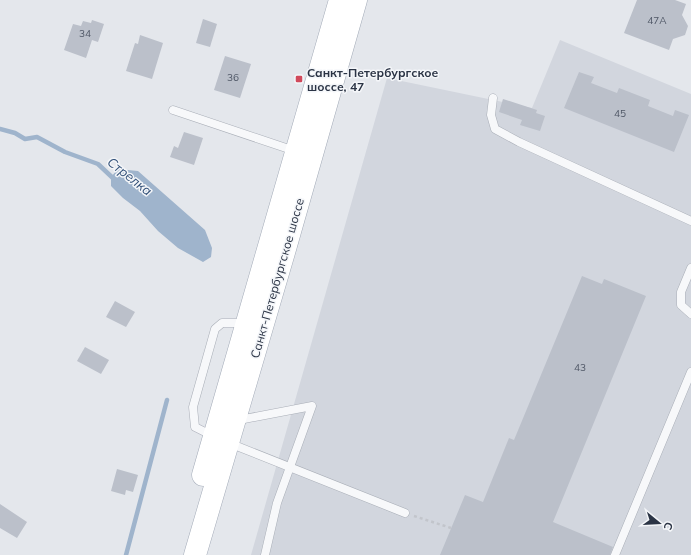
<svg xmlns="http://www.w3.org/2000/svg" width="691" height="555" font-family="Mulish,sans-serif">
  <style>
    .built { fill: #d2d6de }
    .water { fill: #9fb4cc }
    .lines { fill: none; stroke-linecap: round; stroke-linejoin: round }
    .stream { stroke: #9fb4cc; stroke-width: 4.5 }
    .building { fill: #bbc0ca }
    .lane-casing { stroke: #a9aeb7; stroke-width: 9 }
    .primary-casing { stroke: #a3abb8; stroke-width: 23 }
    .path { stroke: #c2c5cb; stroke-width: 2.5; stroke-dasharray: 3 3; stroke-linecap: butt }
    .lane { stroke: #f7f8fa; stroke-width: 8 }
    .primary { stroke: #fff; stroke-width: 22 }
    .poi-dot { fill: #d1495b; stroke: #f4f6f9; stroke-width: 1.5 }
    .labels { text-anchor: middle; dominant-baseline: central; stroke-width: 3; stroke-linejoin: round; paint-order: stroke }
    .number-label { font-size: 10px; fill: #4f5766 }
    .poi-label { font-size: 12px; font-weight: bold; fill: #2b3445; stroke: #f4f6f9; text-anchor: start }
    .street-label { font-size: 12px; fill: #2b3445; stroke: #f4f6f9 }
    .water-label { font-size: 13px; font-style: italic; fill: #34527a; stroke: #f4f6f9 }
  </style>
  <rect width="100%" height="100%" fill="#e4e7ec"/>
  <polygon class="built" points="560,40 691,94 691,555 251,555 387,78 532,108"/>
  <polygon class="water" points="118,169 138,171 205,230 212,248 211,257 203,262 178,248 158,231 140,211 123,198 111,186 111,177"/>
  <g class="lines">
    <g class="stream">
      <polyline points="0,129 15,133 25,139 37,137 65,152 98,164 116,181"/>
      <polyline points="126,555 167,400"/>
    </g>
  </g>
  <g class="building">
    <polygon points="637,0 675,0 686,4 682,15 688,26 685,35 673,39 669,50 624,33"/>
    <polygon points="203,19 217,24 210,47 196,43"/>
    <polygon points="92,20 104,24 98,42 92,40 86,58 64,50 73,24 81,26 83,21 91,23"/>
    <polygon points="140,35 163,43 152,79 126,71 135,43 138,44"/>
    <polygon points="225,56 251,64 240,98 214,90"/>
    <polygon points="579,72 594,77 591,83 617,93 619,88 650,100 648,106 673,116 675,110 689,115 674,152 564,108"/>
    <polygon points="503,99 537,110 536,113 545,116 540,131 520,125 522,120 499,112"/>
    <polygon points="184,132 203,138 194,165 170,157 174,146 178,148"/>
    <polygon points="582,276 602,284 604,279 646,296 553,522 613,547 610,555 440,555 465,495 483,502 509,438 514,440"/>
    <polygon points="115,301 135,312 126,327 106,317"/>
    <polygon points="85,347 109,360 101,374 77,361"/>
    <polygon points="117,469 138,475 133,492 126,490 125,495 111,491"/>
    <polygon points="0,504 27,522 17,538 0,528"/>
  </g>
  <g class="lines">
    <defs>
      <g id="lane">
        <polyline points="493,98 491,115 495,129 519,142 691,221"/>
        <polyline points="173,110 295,151"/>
        <polyline points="691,268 681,292 681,305 691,314"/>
        <polyline points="237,417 244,419 312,406 277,503 265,555"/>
        <polyline points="213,436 195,427 193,407 215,329 222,323 246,323"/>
        <polyline points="229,443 405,513"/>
        <polyline points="615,555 691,372"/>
      </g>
      <g id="primary">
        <polyline points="203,475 340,0"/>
        <polyline points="195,555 285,249 356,0"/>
      </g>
    </defs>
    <use href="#lane" class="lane-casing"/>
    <use href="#primary" class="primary-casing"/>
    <polyline class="path" points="414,516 451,528"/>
    <use href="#lane" class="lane"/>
    <use href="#primary" class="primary"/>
  </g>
  <rect class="poi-dot" x="295" y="75" width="8" height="8" rx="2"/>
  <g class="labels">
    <g class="number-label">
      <text x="657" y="20">47А</text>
      <text x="85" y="33">34</text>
      <text x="233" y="77">36</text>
      <text x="620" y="113">45</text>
      <text x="580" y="367">43</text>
    </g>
    <g class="poi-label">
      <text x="307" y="72">Санкт-Петербургское<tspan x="307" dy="14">шоссе, 47</tspan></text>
    </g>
    <g class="street-label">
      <text transform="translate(277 278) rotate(-74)">Санкт-Петербургское шоссе</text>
    </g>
    <g class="water-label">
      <text transform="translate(130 176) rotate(38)">Стрелка</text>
    </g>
  </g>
  <g transform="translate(659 523) rotate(108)" stroke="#f4f6f9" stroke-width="3" paint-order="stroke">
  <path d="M0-3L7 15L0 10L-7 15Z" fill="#2b3445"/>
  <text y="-6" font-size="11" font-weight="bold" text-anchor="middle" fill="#2b3445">С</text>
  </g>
</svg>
